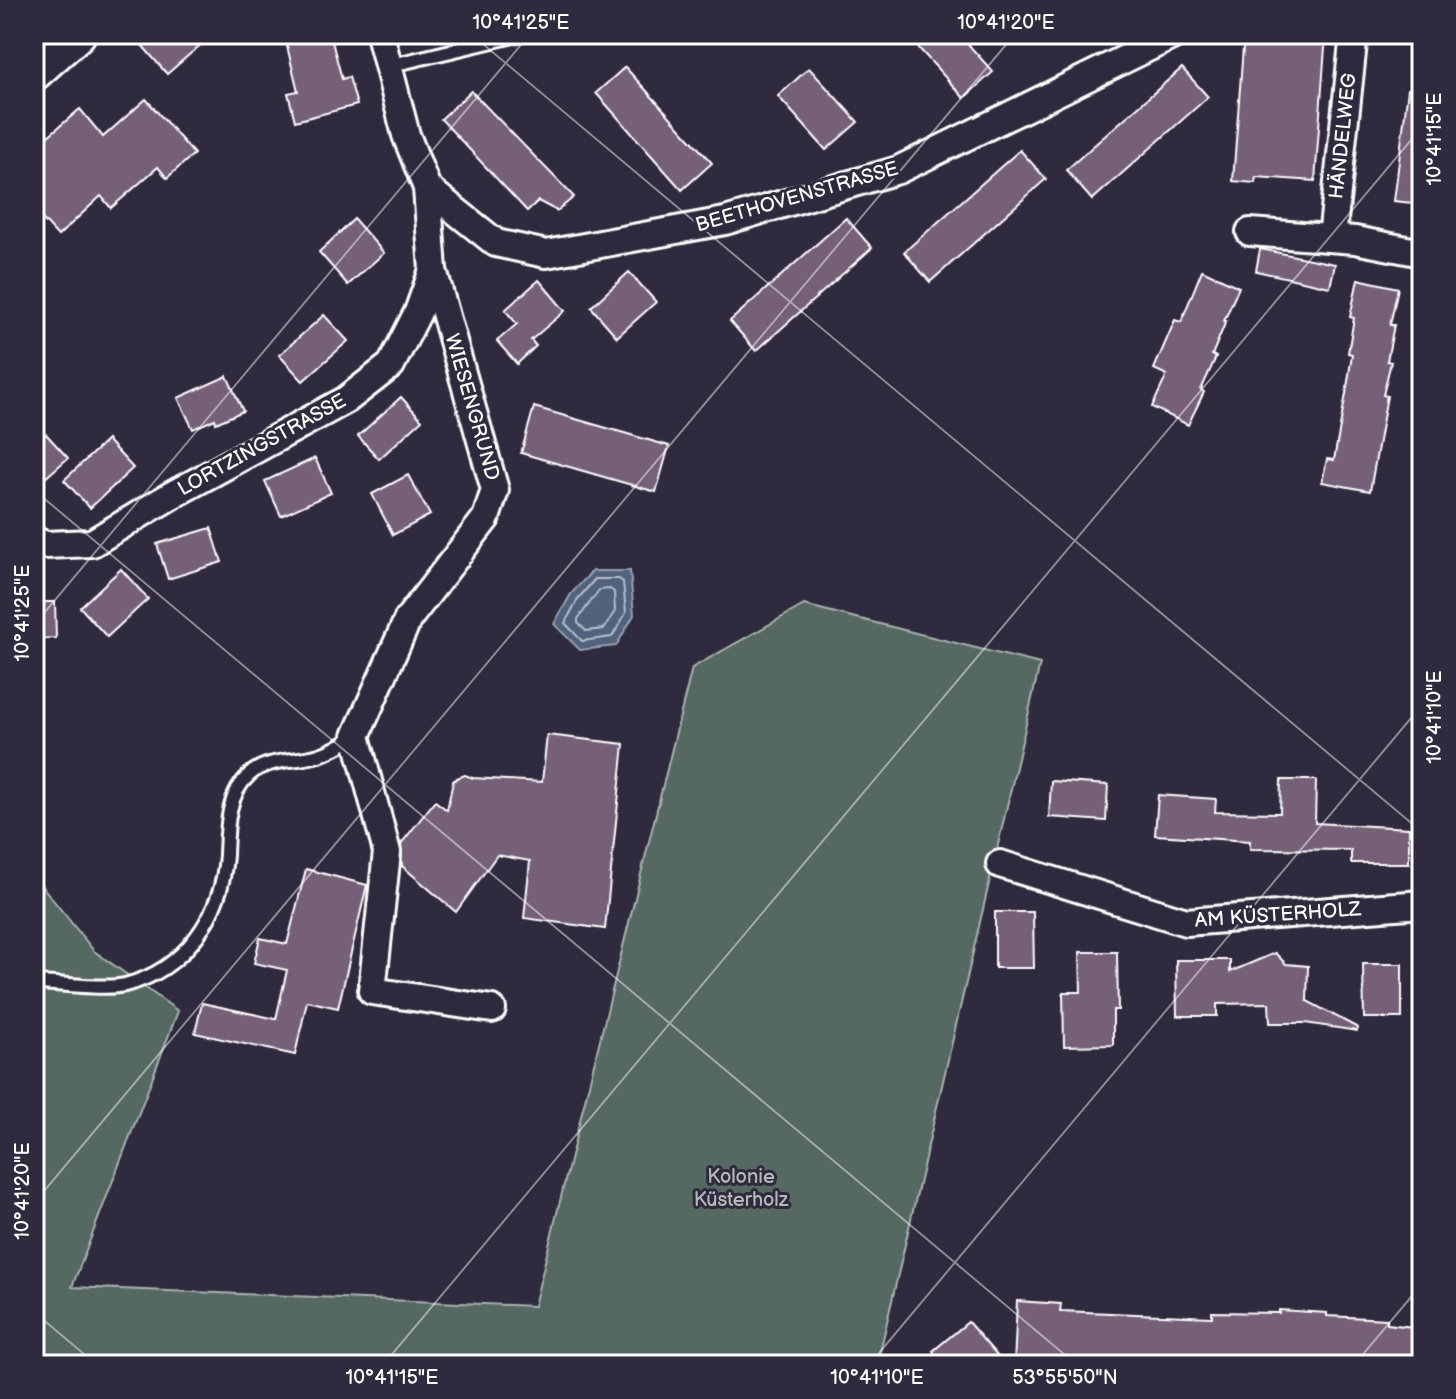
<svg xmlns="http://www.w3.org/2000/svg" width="1456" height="1399" font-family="'Balsamiq Sans',sans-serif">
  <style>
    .green { fill: #556862; stroke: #aab4b0; stroke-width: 2 }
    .water { fill: #51627c; stroke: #97a1b0; stroke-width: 2 }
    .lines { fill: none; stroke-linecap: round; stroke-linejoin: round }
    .shore { stroke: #b9c0cb; stroke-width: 2 }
    .building { fill: #756078; stroke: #fff; stroke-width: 2 }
    .service-casing { stroke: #fff; stroke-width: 18 }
    .minor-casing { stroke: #fff; stroke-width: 32 }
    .tertiary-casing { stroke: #fff; stroke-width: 38 }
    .service { stroke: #2f2a3d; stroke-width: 12 }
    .minor { stroke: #2f2a3d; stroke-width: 26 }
    .tertiary { stroke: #2f2a3d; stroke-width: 32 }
    .ticks { fill: none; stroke: #fff; stroke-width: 2; stroke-opacity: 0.45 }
    .labels { text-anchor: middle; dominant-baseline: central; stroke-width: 6; stroke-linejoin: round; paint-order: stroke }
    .street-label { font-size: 20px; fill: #fff; stroke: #2f2a3d }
    .park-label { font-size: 20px; fill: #b2bbb8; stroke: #2f2a3d }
    .neatline { fill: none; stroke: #fff; stroke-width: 3 }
    .ticks-label { font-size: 20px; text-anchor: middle; fill: #fff }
  </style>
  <rect width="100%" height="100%" fill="#2f2a3d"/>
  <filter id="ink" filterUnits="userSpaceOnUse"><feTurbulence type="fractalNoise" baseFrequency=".0125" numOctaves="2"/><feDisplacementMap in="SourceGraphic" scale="16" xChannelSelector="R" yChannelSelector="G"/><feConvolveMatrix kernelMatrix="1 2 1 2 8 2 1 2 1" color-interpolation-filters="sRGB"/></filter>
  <g filter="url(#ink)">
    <polygon class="green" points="804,605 1040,664 877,1365 34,1365 34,876 94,951 178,1011 72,1287 534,1306 692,668"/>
    <polygon class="water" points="592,571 630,571 634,615 616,646 580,650 554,624 571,594"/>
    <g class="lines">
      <g class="shore">
        <polygon points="619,579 623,582 626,613 612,637 582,641 565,623 578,599 595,579"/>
        <polygon points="610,589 614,592 615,611 604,629 586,631 578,623 578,619 599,590"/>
      </g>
    </g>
    <g class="building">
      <polygon points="152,34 213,34 167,74 141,44"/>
      <polygon points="284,34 330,34 342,79 349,77 357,105 295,121 288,93 298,91"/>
      <polygon points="906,34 959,34 993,72 964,98"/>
      <polygon points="1244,34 1326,34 1315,181 1256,177 1255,183 1233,181"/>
      <polygon points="625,67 712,163 682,190 596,93"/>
      <polygon points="809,68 858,122 826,150 778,96"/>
      <polygon points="1182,68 1208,97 1092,200 1066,170"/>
      <polygon points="1408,89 1422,90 1422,204 1394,201"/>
      <polygon points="471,91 574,197 557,211 538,201 527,211 441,119"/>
      <polygon points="146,99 194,154 167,178 158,167 111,208 101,196 58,236 34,210 34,148 80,109 103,137"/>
      <polygon points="1020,150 1046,179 930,282 904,252"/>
      <polygon points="846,218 872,248 756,351 730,321"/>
      <polygon points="354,219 384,253 348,285 319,252"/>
      <polygon points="1260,249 1335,264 1330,287 1256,271"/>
      <polygon points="1202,270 1239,287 1224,321 1226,321 1212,355 1216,357 1201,390 1204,392 1188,425 1152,407 1167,375 1154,369 1175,320 1181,322"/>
      <polygon points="629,272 656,302 617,337 591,307"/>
      <polygon points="1358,279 1398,288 1390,325 1394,325 1387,361 1391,362 1383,395 1387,396 1370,491 1322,482 1327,459 1334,460 1347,388 1352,354 1348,353 1354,318 1350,317"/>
      <polygon points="539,280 565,311 531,340 536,346 517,364 497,341 517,324 505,310"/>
      <polygon points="324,315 348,341 303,381 279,355"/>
      <polygon points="227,376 243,411 216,423 215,419 193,429 178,398"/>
      <polygon points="401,397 422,420 379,459 358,436"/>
      <polygon points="534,407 669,446 656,492 521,453"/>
      <polygon points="46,434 68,458 34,488 34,444"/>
      <polygon points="107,440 133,468 90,508 64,480"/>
      <polygon points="315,458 331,493 281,516 265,481"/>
      <polygon points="408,475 430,515 393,535 372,494"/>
      <polygon points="211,528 222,562 168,579 157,544"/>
      <polygon points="121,569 148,599 107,637 80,607"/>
      <polygon points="34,602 55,602 56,638 34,639"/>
      <polygon points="547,735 624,744 605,929 524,918 530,861 497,855 456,912 402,866 401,844 435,801 447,810 453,781 457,778 465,775 473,778 542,782"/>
      <polygon points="1281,780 1316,780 1315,823 1409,828 1409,863 1351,863 1351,850 1250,849 1250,841 1155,835 1158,795 1216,799 1215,812 1280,813"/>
      <polygon points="1051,781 1108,785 1106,821 1049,817"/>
      <polygon points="306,869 367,885 338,1008 307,1001 295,1055 195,1033 202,1003 276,1019 287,970 254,963 260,938 287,944"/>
      <polygon points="995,912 1033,912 1034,968 995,968"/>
      <polygon points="1080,952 1117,952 1118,1010 1113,1010 1113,1045 1064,1046 1063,992 1081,992"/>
      <polygon points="1275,953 1286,964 1308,966 1307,1001 1358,1028 1357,1031 1305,1023 1270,1023 1269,1003 1217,1004 1217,1016 1177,1016 1176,960 1230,960 1230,972"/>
      <polygon points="1363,964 1402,964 1402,1018 1364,1018"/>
      <polygon points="1017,1301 1061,1304 1060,1311 1212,1317 1212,1312 1279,1313 1279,1310 1327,1313 1327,1316 1387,1319 1387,1324 1422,1328 1422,1365 1014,1365"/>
      <polygon points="968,1322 1005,1365 944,1365 933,1351"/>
    </g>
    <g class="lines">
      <defs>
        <g id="service">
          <polyline points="388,66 522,34"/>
          <path d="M34,983C58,983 105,990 125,985C185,970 222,915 226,855C227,827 227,795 249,775C267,758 297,762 319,755C332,751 345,743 356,736"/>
        </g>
        <g id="minor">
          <polyline points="380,34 406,135 427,188 496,243 546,254 725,221 898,170 1176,34"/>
          <polyline points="427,188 433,270 495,490 486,518 408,619 356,736 387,852 372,991 492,1009"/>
          <polyline points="1250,232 1355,240 1422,253"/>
          <polyline points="1332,238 1354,34"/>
          <polyline points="34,540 45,545 92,543 172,495 346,400 391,365 418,312 433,270"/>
          <polyline points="1000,864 1186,922 1422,904"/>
        </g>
        <polyline id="tertiary" points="34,74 79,34"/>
      </defs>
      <use href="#service" class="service-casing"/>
      <use href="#minor" class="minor-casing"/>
      <use href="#tertiary" class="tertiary-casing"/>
      <use href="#service" class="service"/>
      <use href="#minor" class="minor"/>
      <use href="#tertiary" class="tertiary"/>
    </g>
  </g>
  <path class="ticks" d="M471,34L1422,832M34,46L44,34M34,490L1077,1365M34,625L530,34M34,1203L1015,34M34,1312L97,1365M383,1365L1422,127M869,1365L1422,705M1354,1365L1422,1284"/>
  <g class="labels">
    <g class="street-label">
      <text transform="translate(1343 136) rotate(-84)">HÄNDELWEG</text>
      <text transform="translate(797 197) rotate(-16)">BEETHOVENSTRASSE</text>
      <text transform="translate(472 407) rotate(74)">WIESENGRUND</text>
      <text transform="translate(262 445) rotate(-29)">LORTZINGSTRASSE</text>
      <text transform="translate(1278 915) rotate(-4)">AM KÜSTERHOLZ</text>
    </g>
    <g class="park-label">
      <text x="741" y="1177">Kolonie<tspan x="741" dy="23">Küsterholz</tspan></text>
    </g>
  </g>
  <rect width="1456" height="1399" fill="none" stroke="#2f2a3d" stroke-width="88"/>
  <rect x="44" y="44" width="1368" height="1311" class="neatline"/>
  <g class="ticks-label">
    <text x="521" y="29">10°41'25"E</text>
    <text x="1006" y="29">10°41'20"E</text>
    <text transform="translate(1434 139) rotate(-90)" y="7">10°41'15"E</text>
    <text transform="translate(22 613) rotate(-90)" y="7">10°41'25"E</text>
    <text transform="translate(1434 717) rotate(-90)" y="7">10°41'10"E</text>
    <text transform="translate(22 1191) rotate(-90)" y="7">10°41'20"E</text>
    <text x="392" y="1384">10°41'15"E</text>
    <text x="877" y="1384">10°41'10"E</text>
    <text x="1065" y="1384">53°55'50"N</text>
  </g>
</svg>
